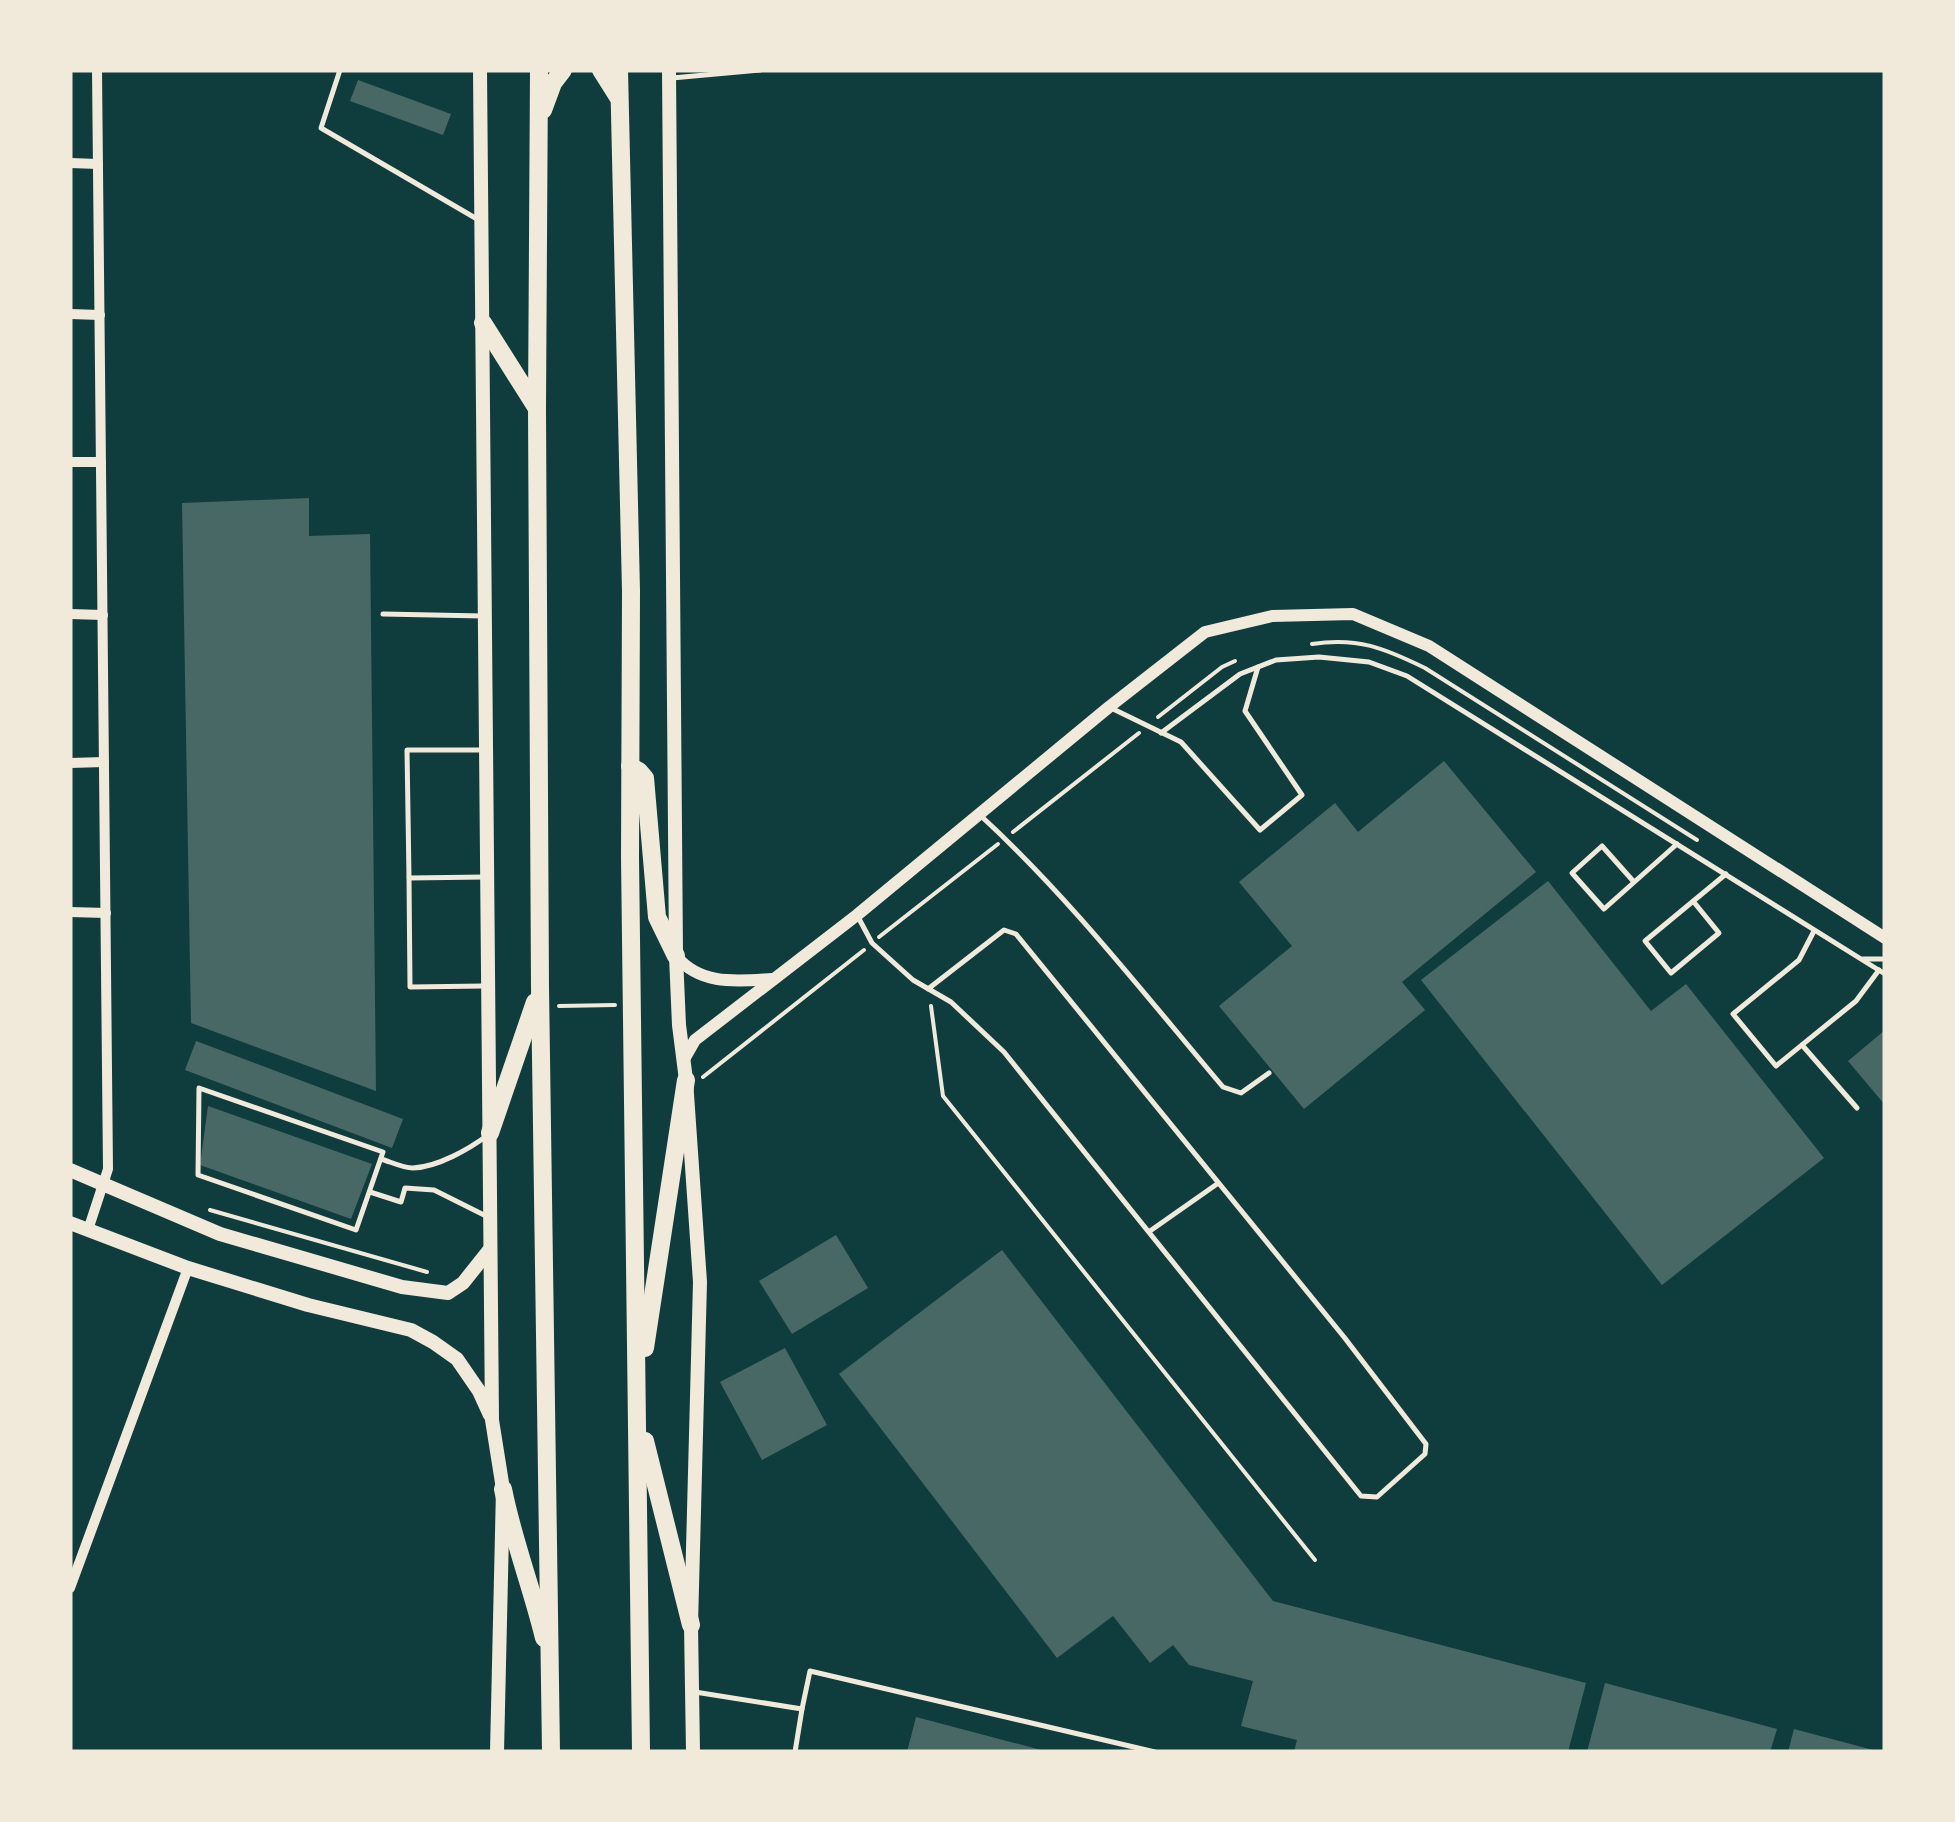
<svg xmlns="http://www.w3.org/2000/svg" width="1955" height="1822" font-family="Jost,sans-serif">
  <style>
    .building { fill: #486865 }
    .lines { fill: none; stroke-linecap: round; stroke-linejoin: round }
    .path { stroke: #f1e9da; stroke-width: 4 }
    .service { stroke: #f1e9da; stroke-width: 5 }
    .minor { stroke: #f1e9da; stroke-width: 10 }
    .tertiary { stroke: #f1e9da; stroke-width: 12 }
    .secondary { stroke: #f1e9da; stroke-width: 14 }
    .trunk { stroke: #f1e9da; stroke-width: 18 }
  </style>
  <rect width="100%" height="100%" fill="#0f3d3e"/>
  <g class="building">
    <polygon points="358,80 451,114 443,135 350,101"/>
    <polygon points="309,498 309,536 370,534 376,1091 191,1023 182,503"/>
    <polygon points="1444,761 1536,872 1402,982 1425,1010 1304,1109 1219,1006 1292,946 1239,882 1335,803 1358,832"/>
    <polygon points="1548,881 1651,1011 1686,984 1824,1158 1662,1285 1421,980"/>
    <polygon points="1885,1030 1885,1105 1848,1061"/>
    <polygon points="196,1041 403,1119 392,1148 185,1070"/>
    <polygon points="208,1106 372,1164 351,1219 200,1165"/>
    <polygon points="836,1235 868,1288 792,1334 759,1281"/>
    <polygon points="1002,1250 1273,1601 1586,1683 1568,1752 1294,1752 1297,1740 1241,1726 1253,1681 1189,1665 1173,1645 1150,1663 1113,1616 1057,1658 839,1374"/>
    <polygon points="785,1348 827,1425 762,1460 720,1382"/>
    <polygon points="1605,1683 1777,1729 1770,1752 1587,1752"/>
    <polygon points="916,1717 1045,1751 1045,1752 907,1752"/>
    <polygon points="1794,1729 1877,1751 1877,1752 1788,1752"/>
  </g>
  <g class="lines">
    <g class="path">
      <path d="M1312,644C1358,637 1384,648 1425,668L1697,840"/>
      <polyline points="1158,717 1222,667 1235,661"/>
      <polyline points="1013,832 1139,733"/>
      <polyline points="879,937 998,844"/>
      <polyline points="559,1006 615,1005"/>
      <polyline points="931,1006 943,1096 1315,1560"/>
      <polyline points="703,1077 864,950"/>
      <polyline points="210,1210 427,1272"/>
    </g>
    <g class="service">
      <polyline points="340,70 321,128 477,219"/>
      <polyline points="672,78 760,70"/>
      <polyline points="383,614 483,616"/>
      <polyline points="1111,708 1181,742 1260,830 1302,795 1245,711 1258,667"/>
      <polyline points="1161,733 1240,674 1276,660 1319,657 1369,662 1407,676 1885,974"/>
      <path d="M981,816C1070,898 1145,995 1223,1087L1241,1093L1269,1073"/>
      <polyline points="409,877 407,750 484,750"/>
      <polyline points="1634,882 1602,846 1572,873 1604,909 1677,844"/>
      <polyline points="1693,901 1719,933 1671,973 1645,941 1726,874"/>
      <polyline points="857,915 872,943 913,980 951,1002 1004,1052 1361,1496 1377,1497 1425,1454 1426,1444 1344,1337 1016,934 1004,930 928,989"/>
      <polyline points="1814,931 1799,960 1733,1014 1776,1066 1856,1001 1879,970"/>
      <polyline points="1863,959 1885,959"/>
      <polyline points="484,986 410,987 409,878 485,877"/>
      <polyline points="1802,1045 1857,1108"/>
      <polygon points="199,1088 383,1152 356,1230 198,1175"/>
      <path d="M381,1159C391,1162 403,1168 413,1168C438,1167 469,1149 488,1135"/>
      <polyline points="370,1192 401,1202 405,1188 434,1190 488,1217"/>
      <polyline points="1150,1231 1217,1184"/>
      <polyline points="695,1692 802,1709 810,1671 1155,1752"/>
      <polyline points="795,1752 802,1709"/>
    </g>
    <g class="minor">
      <polyline points="70,163 98,164"/>
      <polyline points="70,314 100,315"/>
      <polyline points="70,462 101,462"/>
      <polyline points="70,614 103,615"/>
      <polyline points="70,763 104,762"/>
      <polyline points="70,912 106,913"/>
      <polyline points="88,1230 108,1169 97,70"/>
      <polyline points="70,1588 188,1268"/>
    </g>
    <g class="tertiary">
      <path d="M676,956C701,986 737,981 772,979"/>
      <polyline points="683,1061 695,1040 857,915 1109,707 1205,632 1272,616 1353,614 1429,646 1885,938"/>
    </g>
    <g class="secondary">
      <polyline points="480,70 492,1420 503,1489 497,1752"/>
      <polyline points="669,70 676,956 679,1025 686,1080 700,1282 691,1625 693,1752"/>
      <polyline points="70,1170 220,1234 402,1287 448,1293 463,1283 490,1249"/>
      <polyline points="70,1223 188,1268 308,1305 411,1330 433,1342 457,1359 479,1391 490,1415"/>
    </g>
    <g class="trunk">
      <polyline points="539,70 537,409 540,987 551,1752"/>
      <polyline points="601,70 618,97"/>
      <polyline points="619,70 631,591 630,857 641,1752"/>
      <polyline points="543,110 553,83 563,70"/>
      <polyline points="483,323 536,407"/>
      <polyline points="630,766 639,771 645,778 657,917 676,956"/>
      <polyline points="490,1133 535,1002"/>
      <polyline points="645,1348 686,1080"/>
      <polyline points="645,1441 691,1625"/>
      <path d="M503,1489C513,1540 532,1588 544,1638"/>
    </g>
  </g>
  <rect width="1955" height="1822" fill="none" stroke="#f1e9da" stroke-width="145"/>
</svg>
